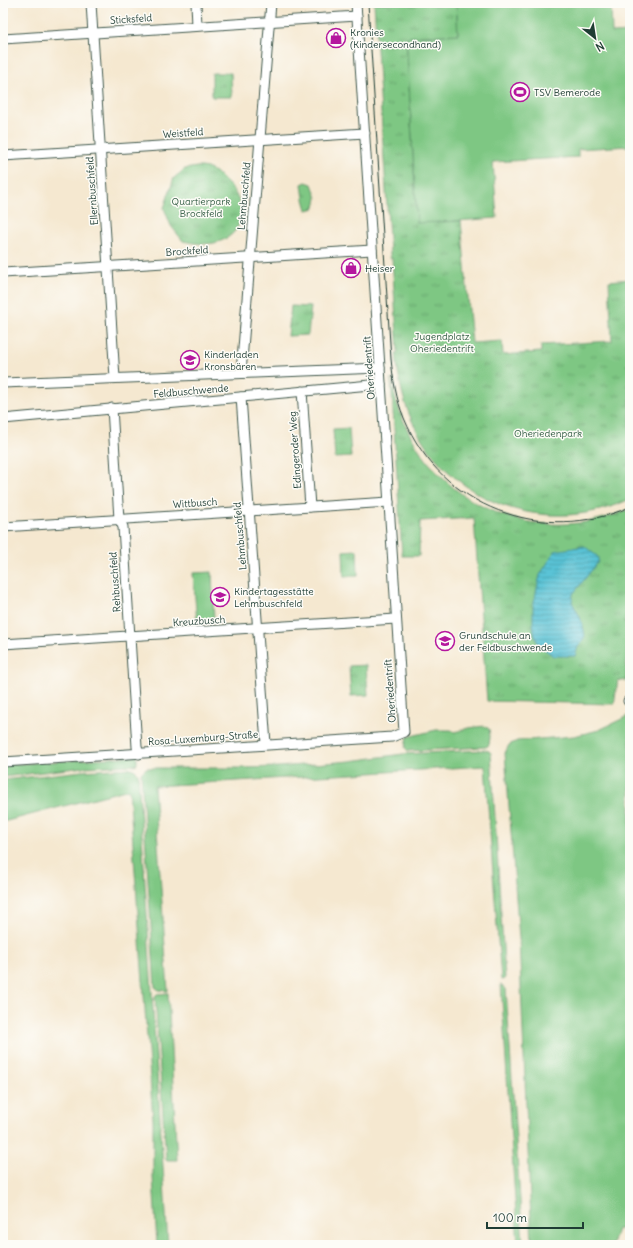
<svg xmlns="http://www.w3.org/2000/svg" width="633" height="1248" font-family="Delius,sans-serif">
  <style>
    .grass { fill: #7ec783; stroke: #4e825c }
    .park { fill: url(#park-tufts); stroke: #4e825c }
    .water { fill: url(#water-rules); stroke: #3c8085 }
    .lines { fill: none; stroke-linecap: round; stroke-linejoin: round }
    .minor-casing { stroke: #3f574b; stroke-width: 11 }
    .minor { stroke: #fff; stroke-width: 9 }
    .tram { stroke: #1f3d34; stroke-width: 1 }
    .labels { text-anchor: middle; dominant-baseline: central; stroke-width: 3; stroke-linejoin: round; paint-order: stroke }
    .street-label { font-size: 10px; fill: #1f3d34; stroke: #fdfcf7 }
    .poi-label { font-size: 10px; fill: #1f3d34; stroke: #fdfcf7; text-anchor: start }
    .park-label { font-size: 10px; fill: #376048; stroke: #fdfcf7 }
  </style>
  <defs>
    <pattern id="park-tufts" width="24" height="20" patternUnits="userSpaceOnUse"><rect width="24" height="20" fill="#7ec783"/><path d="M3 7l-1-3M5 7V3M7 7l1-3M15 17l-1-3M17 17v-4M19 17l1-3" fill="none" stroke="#67a36c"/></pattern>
    <pattern id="water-rules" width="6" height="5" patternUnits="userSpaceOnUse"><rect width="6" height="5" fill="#5ac3d6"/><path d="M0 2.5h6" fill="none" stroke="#4aa0ae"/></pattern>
  </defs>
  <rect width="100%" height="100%" fill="#fdfcf7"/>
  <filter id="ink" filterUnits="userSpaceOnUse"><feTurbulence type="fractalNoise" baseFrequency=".025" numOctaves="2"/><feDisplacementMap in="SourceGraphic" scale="8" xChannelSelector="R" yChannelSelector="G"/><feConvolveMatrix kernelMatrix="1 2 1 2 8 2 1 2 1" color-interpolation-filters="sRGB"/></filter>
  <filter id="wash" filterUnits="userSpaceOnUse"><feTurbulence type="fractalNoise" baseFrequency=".012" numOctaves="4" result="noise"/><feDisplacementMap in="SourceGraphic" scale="16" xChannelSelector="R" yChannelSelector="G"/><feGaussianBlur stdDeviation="0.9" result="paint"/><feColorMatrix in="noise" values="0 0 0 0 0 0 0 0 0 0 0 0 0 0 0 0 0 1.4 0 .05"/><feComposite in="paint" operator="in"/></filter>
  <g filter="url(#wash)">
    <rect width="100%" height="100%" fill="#f5e8d0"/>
    <g class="grass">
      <polygon points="456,3 611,3 612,33 630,32 630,146 578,149 578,157 493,162 497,218 417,224 406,37 458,34"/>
      <polygon points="212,572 214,622 197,623 193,573"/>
      <polygon points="630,715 630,1229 617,1229 612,1245 532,1245 519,938 505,753 509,745 517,741 574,736 599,730"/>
      <polygon points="485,726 489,729 490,737 489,745 486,747 408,751 405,748 407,737 436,730 451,730 455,732 468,728"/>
      <polygon points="485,750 489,751 491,753 505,979 501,980 485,766 154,786 168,991 159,990 155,987 141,773 146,768 242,768 279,767 350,761 403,754"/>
      <polygon points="137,756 137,764 134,765 84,767 3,777 3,765"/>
      <polygon points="131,768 135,770 138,773 168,1245 157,1245 153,1177 153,1120 129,789 3,822 3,780 82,771"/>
      <polygon points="501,984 506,989 523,1245 518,1245"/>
      <polygon points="168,993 177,1160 166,1160 155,996 157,994"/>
    </g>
    <g class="park">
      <path d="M374,3H456L458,34L406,37L417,223L461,221L472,343L502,341L503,355L541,352V345L612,341L609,281L630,279V499C552,536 459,508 417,431C404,407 398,380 396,353L398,352L392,258H390V253Z"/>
      <polygon points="212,73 231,73 232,97 212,97"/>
      <path d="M197,167C201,167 206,167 209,169C215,171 221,177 226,182C248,202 247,236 214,243C203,245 193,243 183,241L171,226L164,208L174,178L185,169Z"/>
      <polygon points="306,182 312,184 317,198 315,208 307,210 304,199 302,184"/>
      <polygon points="291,306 311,307 308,335 288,336"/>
      <path d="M391,379C412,493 522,555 630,509V605L624,622L628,623L626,681L618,680L614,704L487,701L474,518L420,521L419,556H402Z"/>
      <polygon points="349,428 351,457 335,458 333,429"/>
      <polygon points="357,550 358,576 344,576 343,551"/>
      <polygon points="366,665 368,695 351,696 349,666"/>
    </g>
    <polygon class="water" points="584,546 598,557 598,562 573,594 572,602 580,617 584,630 585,637 578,647 575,656 553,656 538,644 534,633 533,621 533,606 540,575 555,551"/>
  </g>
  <g filter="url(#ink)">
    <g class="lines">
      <defs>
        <g id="minor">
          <polyline points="91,3 115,378"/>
          <polyline points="196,3 197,26"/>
          <polyline points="3,39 357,16"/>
          <polyline points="3,156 365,133"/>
          <polyline points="3,273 372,250"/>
          <polyline points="241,373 271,3"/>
          <polyline points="3,383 380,368"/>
          <polyline points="302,391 310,507"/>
          <polyline points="241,397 266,744"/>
          <polyline points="112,408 119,519 123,527 137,747 139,754"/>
          <polyline points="3,419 381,384"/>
          <polyline points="3,527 389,502"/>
          <polyline points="3,644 396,619"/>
          <polyline points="628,701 630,701"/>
          <polyline points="3,762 392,737 404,732 356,3"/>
        </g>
      </defs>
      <use href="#minor" class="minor-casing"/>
      <use href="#minor" class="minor"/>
      <path class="tram" d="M368,3L391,359C393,379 396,399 404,418C441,508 543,545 630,507"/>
    </g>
  </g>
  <defs>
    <symbol id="shop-ring" viewBox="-11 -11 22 22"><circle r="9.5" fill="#fdfcf7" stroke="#b5179e" stroke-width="1.5"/><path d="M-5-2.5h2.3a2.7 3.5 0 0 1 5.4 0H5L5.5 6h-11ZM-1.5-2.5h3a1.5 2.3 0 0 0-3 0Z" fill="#b5179e"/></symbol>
    <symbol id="stadium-ring" viewBox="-11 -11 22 22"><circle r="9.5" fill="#fdfcf7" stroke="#b5179e" stroke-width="1.5"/><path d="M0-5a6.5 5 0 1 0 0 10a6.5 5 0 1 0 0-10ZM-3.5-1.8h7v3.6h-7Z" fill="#b5179e"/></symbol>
    <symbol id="school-ring" viewBox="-11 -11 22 22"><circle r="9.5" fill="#fdfcf7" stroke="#b5179e" stroke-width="1.5"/><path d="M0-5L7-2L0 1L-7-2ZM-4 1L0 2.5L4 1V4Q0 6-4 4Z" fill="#b5179e"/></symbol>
  </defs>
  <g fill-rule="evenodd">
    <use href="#shop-ring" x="325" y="27" width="22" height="22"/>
    <use href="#stadium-ring" x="509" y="81" width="22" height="22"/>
    <use href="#shop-ring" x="340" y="257" width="22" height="22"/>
    <use href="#school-ring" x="179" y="349" width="22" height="22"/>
    <use href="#school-ring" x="209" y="586" width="22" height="22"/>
    <use href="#school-ring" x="434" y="630" width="22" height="22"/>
  </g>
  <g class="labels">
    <g class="street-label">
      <text transform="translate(131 19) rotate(-4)">Sticksfeld</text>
      <text transform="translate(183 133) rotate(-4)">Weistfeld</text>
      <text transform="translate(92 191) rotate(-94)">Ellernbuschfeld</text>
      <text transform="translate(244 196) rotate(-85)">Lehmbuschfeld</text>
      <text transform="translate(187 251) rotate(-4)">Brockfeld</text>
      <text transform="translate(369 368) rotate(-94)">Oheriedentrift</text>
      <text transform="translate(191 391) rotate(-5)">Feldbuschwende</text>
      <text transform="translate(295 450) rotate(-94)">Edingeroder Weg</text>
      <text transform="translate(195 503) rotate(-4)">Wittbusch</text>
      <text transform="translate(240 536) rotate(-95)">Lehmbuschfeld</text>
      <text transform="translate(115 582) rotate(-94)">Rehbuschfeld</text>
      <text transform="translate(199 621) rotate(-4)">Kreuzbusch</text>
      <text transform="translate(390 691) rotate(-94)">Oheriedentrift</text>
      <text transform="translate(203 738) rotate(-4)">Rosa-Luxemburg-Straße</text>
    </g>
    <g class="poi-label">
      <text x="350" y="32">Kronies<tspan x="350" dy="12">(Kindersecondhand)</tspan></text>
      <text x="534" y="92">TSV Bemerode</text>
      <text x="365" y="268">Heiser</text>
      <text x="204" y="354">Kinderladen<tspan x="204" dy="12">Kronsbären</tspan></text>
      <text x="234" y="591">Kindertagesstätte<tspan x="234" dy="12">Lehmbuschfeld</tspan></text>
      <text x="459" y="635">Grundschule an<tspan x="459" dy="12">der Feldbuschwende</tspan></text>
    </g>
    <g class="park-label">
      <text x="201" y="201">Quartierpark<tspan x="201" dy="12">Brockfeld</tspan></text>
      <text x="442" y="336">Jugendplatz<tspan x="442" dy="12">Oheriedentrift</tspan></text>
      <text x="548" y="433">Oheriedenpark</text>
    </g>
  </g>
  <rect width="633" height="1248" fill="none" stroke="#fdfcf7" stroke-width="16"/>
  <g transform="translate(595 38) rotate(150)" stroke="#fdfcf7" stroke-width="3" paint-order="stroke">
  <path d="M0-3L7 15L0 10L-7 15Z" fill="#1f3d34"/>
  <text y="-6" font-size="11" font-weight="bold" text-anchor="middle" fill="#1f3d34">N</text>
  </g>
  <path d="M487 1222v6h96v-6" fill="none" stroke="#1f3d34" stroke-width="2"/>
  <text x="493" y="1222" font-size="12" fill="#1f3d34" stroke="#fdfcf7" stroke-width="3" paint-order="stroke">100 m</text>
</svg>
